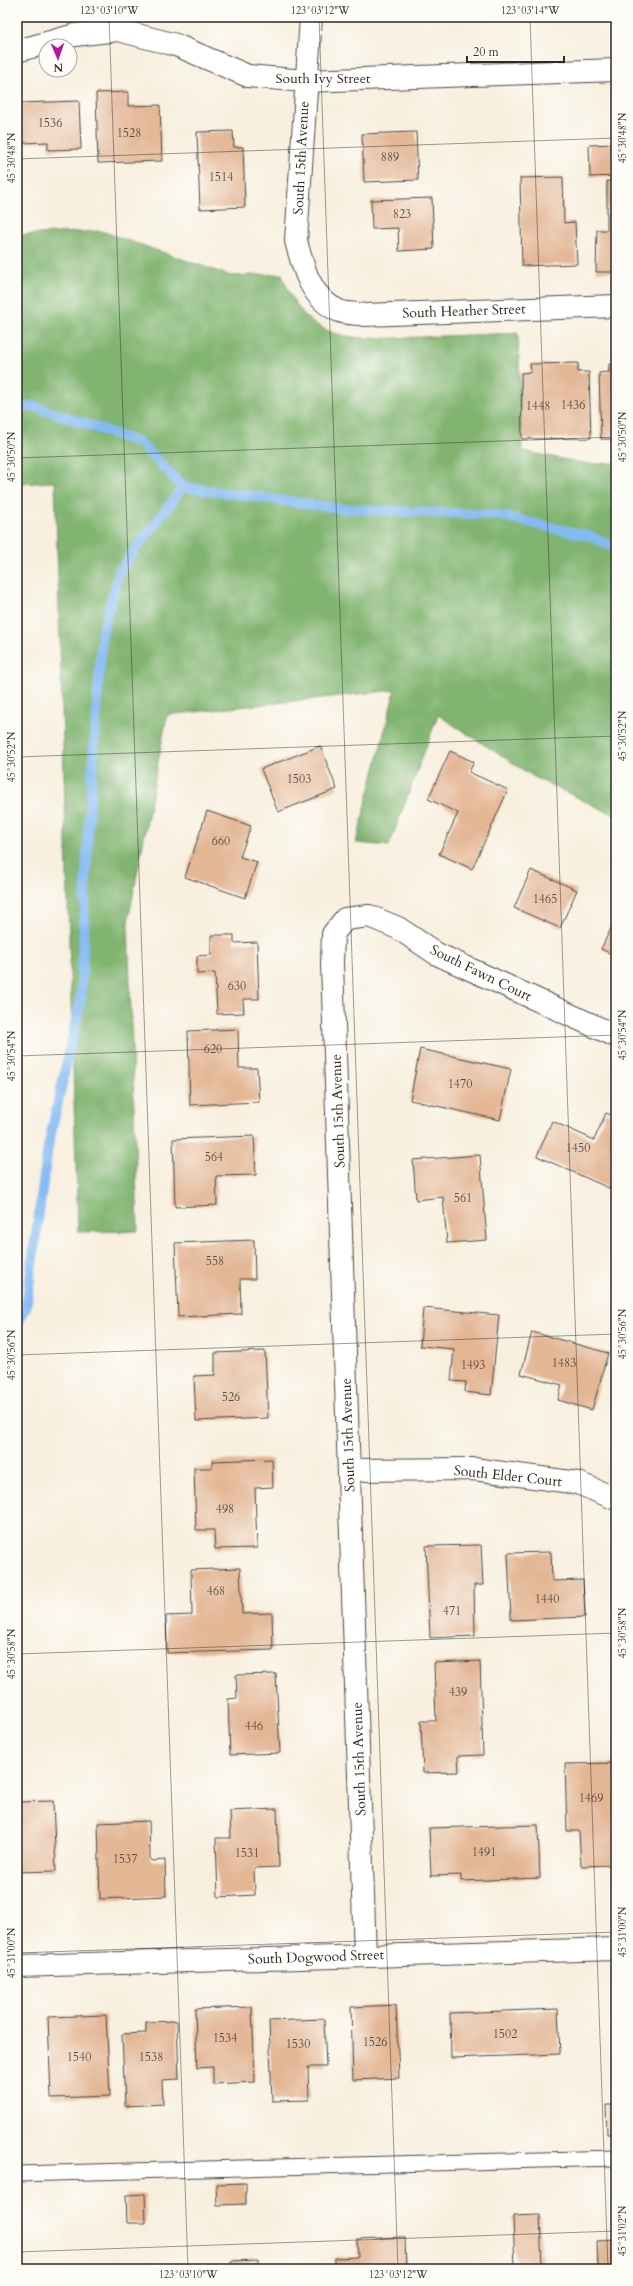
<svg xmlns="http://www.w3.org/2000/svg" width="633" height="2286" font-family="Cardo,serif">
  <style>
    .forest { fill: #80b470; stroke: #56704e }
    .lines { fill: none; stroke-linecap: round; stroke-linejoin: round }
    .stream { stroke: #84baf3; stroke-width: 10 }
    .building { fill: #e3b694 }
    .service-casing { stroke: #4a4846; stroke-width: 17 }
    .minor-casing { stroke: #4a4846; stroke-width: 24 }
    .service { stroke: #fff; stroke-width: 15 }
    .minor { stroke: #fff; stroke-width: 22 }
    .ticks { fill: none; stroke: #2b2b2b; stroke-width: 1; stroke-opacity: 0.45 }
    .labels { text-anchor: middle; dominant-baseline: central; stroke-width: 3; stroke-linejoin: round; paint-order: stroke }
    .number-label { font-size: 12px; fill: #594e45 }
    .street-label { font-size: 14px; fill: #2b2b2b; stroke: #fdfcf7 }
    .neatline { fill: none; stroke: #2b2b2b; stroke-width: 1.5 }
    .ticks-label { font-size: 10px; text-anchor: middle; fill: #2b2b2b }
  </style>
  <rect width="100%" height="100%" fill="#fdfcf7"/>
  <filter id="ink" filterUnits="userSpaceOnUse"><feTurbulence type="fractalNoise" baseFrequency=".025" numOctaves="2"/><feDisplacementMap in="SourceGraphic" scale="8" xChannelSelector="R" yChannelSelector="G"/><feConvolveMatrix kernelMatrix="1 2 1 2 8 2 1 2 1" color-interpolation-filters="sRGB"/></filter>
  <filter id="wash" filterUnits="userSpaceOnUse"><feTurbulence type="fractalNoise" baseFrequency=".012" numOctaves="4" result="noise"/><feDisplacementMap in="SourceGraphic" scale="16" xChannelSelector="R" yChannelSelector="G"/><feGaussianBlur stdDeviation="0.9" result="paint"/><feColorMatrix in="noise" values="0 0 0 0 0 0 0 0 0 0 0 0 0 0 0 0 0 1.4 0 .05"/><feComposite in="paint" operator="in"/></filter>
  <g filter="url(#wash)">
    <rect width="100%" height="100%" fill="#f8efde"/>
    <path class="forest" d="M101,231L231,276L282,274C306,347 357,339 420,337C453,336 485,334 518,333L522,451L588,464L616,463V816L536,778L438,715L389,846L356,843L395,690L167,715L128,922L138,1231L78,1232L55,482L17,484V235Z"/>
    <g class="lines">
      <g class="stream">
        <polyline points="17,408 34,406 140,443 183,487 345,509 498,515 593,537 616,549"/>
        <polyline points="17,1325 26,1308 48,1147 81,998 88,833 102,632 120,570 183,487"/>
      </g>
    </g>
    <g id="blocks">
      <g class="building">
        <polygon points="128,92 128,106 160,105 162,161 98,163 96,93"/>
        <polygon points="79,101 81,149 48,150 48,142 22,143 20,103"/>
        <polygon points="233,131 234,147 243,147 245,207 200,209 197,132"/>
        <polygon points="416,132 418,180 364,182 362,134"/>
        <polygon points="616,144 616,176 590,177 589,145"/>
        <polygon points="563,177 564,223 575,222 577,264 522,266 520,178"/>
        <polygon points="607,181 616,181 616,272 596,272 597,230 607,230"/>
        <polygon points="432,198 434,249 399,251 398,228 372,229 371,200"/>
        <polygon points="578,363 578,372 589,372 591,438 522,439 521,373 531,372 530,364"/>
        <polygon points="609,364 616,364 616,439 601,439 599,373 609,372"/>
        <polygon points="320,746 337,789 278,812 261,769"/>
        <polygon points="450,751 474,762 469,772 508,790 472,869 439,854 458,813 428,799"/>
        <polygon points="207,811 251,826 240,857 257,862 245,898 185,877"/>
        <polygon points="531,870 577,890 560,928 514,908"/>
        <polygon points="616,918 616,956 601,949"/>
        <polygon points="211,935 234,935 234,943 257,942 259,999 243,999 244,1013 217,1014 215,973 197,974 197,956 211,955"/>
        <polygon points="238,1029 239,1068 257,1068 259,1102 190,1105 188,1031"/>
        <polygon points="420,1049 511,1069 500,1120 410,1100"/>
        <polygon points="606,1113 616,1117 616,1179 611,1189 537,1156 552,1121 594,1140"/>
        <polygon points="254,1136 256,1175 216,1176 217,1205 175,1207 173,1139"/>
        <polygon points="480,1155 487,1240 447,1243 443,1197 416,1200 413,1160"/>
        <polygon points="254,1240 255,1279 240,1279 241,1314 178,1317 175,1243"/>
        <polygon points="423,1308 499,1315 491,1395 465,1392 466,1382 451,1381 454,1349 420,1346"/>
        <polygon points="532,1332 608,1353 592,1410 558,1400 562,1385 521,1374"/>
        <polygon points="265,1351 268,1418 196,1421 194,1376 215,1375 215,1353"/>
        <polygon points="272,1459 273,1487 255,1488 257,1548 215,1549 214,1530 196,1530 194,1468 212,1468 212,1461"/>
        <polygon points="481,1545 483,1585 474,1585 475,1636 430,1638 426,1546"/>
        <polygon points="551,1552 552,1581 583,1580 585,1617 511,1620 508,1553"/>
        <polygon points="240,1568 242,1614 272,1613 273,1650 167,1653 166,1616 192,1615 191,1570"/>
        <polygon points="480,1661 483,1755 458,1756 459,1772 423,1773 421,1721 436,1721 434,1663"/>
        <polygon points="276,1674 280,1753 230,1755 228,1699 237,1698 236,1675"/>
        <polygon points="616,1763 616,1865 581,1866 579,1831 567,1831 565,1764"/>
        <polygon points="53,1801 56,1871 17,1872 17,1818 20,1817 19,1802"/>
        <polygon points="277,1809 279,1867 254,1868 255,1895 218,1897 216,1838 231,1838 230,1811"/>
        <polygon points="149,1821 150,1858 153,1861 165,1860 166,1896 100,1899 98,1823"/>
        <polygon points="538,1825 540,1878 461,1881 461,1875 431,1876 429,1828"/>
        <polygon points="396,2005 399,2078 353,2080 351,2007"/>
        <polygon points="252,2007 255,2082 213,2084 213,2067 197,2068 195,2009"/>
        <polygon points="558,2009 560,2054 451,2058 450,2013"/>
        <polygon points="106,2015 110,2096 51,2098 48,2017"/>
        <polygon points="324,2019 326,2067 308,2067 309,2100 272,2101 269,2021"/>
        <polygon points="177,2021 179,2079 162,2080 163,2104 125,2106 122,2034 146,2033 146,2022"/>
        <polygon points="606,2105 616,2105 616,2134 607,2134"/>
        <polygon points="246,2183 246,2204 217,2205 216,2184"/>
        <polygon points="145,2194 146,2223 127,2223 126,2195"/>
        <polygon points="540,2215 542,2269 515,2269 513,2216"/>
        <polygon points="405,2237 406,2269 334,2269 334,2258 358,2257 357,2239"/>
        <polygon points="616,2240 616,2269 598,2269 597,2241"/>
        <polygon points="258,2260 258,2269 232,2269 231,2261"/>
      </g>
    </g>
  </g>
  <g filter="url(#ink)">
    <use href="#blocks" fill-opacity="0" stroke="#4a4846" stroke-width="1"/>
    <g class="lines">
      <defs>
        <polyline id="service" points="17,2174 616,2158"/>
        <g id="minor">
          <path d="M311,17L296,241C303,268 311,299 339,311C346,314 356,313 364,315L616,306"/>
          <polyline points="17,51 75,35 118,30 176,45 248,76 305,81 616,70"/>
          <polyline points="350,1470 474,1469 578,1483 616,1499"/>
          <polyline points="365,1956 332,963 333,934 345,919 369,916 398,928 437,954 616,1036"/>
          <polyline points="17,1966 616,1949"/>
        </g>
      </defs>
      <use href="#service" class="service-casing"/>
      <use href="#minor" class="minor-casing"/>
      <use href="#service" class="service"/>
      <use href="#minor" class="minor"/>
    </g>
  </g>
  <path class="ticks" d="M109,17L188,2269M319,17L398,2269M530,17L608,2269M17,159L616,138M17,458L616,437M17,757L616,736M17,1056L616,1035M17,1355L616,1334M17,1654L616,1633M17,1953L616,1932M17,2252L616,2231"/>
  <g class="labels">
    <g class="number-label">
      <text x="50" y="123">1536</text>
      <text x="129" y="133">1528</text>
      <text x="390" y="157">889</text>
      <text x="221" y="177">1514</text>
      <text x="402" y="214">823</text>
      <text x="573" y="405">1436</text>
      <text x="538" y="406">1448</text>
      <text x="299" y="779">1503</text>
      <text x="221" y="841">660</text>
      <text x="545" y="899">1465</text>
      <text x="237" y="986">630</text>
      <text x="213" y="1049">620</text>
      <text x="460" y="1084">1470</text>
      <text x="578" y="1148">1450</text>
      <text x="214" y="1157">564</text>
      <text x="463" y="1198">561</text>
      <text x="215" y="1261">558</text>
      <text x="564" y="1363">1483</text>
      <text x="473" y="1365">1493</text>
      <text x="231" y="1397">526</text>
      <text x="225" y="1509">498</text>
      <text x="216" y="1591">468</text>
      <text x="547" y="1599">1440</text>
      <text x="452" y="1611">471</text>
      <text x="458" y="1692">439</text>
      <text x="254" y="1726">446</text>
      <text x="591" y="1798">1469</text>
      <text x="484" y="1852">1491</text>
      <text x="247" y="1853">1531</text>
      <text x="125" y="1859">1537</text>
      <text x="505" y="2034">1502</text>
      <text x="225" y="2038">1534</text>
      <text x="375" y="2042">1526</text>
      <text x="298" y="2044">1530</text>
      <text x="79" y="2057">1540</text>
      <text x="151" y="2057">1538</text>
    </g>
    <g class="street-label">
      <text x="323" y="78">South Ivy Street</text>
      <text transform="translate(301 158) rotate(-87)">South 15th Avenue</text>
      <text transform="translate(464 311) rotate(-2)">South Heather Street</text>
      <text transform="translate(481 973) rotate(26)">South Fawn Court</text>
      <text transform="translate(338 1111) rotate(-92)">South 15th Avenue</text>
      <text transform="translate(348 1435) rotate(-92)">South 15th Avenue</text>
      <text transform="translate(508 1476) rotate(6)">South Elder Court</text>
      <text transform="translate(359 1759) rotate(-92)">South 15th Avenue</text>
      <text transform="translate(316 1957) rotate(-2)">South Dogwood Street</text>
    </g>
  </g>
  <rect width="633" height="2286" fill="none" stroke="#fdfcf7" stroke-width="44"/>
  <g transform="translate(58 58) rotate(178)"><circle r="19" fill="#fdfcf7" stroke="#a9a8a5"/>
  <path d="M0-3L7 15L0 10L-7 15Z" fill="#b5179e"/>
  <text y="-6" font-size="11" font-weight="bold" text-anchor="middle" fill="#2b2b2b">N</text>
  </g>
  <path d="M467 56v6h97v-6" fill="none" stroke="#2b2b2b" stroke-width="2"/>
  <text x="473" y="56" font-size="12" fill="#2b2b2b" stroke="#fdfcf7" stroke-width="3" paint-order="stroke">20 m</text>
  <rect x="22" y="22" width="589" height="2242" class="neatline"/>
  <g class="ticks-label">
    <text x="109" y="14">123°03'10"W</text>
    <text x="320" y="14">123°03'12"W</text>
    <text x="530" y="14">123°03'14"W</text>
    <text transform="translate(622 138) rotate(-90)" y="4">45°30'48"N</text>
    <text transform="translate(11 158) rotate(-90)" y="4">45°30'48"N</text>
    <text transform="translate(622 437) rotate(-90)" y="4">45°30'50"N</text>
    <text transform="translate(11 457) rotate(-90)" y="4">45°30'50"N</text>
    <text transform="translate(622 736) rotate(-90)" y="4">45°30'52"N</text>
    <text transform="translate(11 757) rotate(-90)" y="4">45°30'52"N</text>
    <text transform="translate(622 1035) rotate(-90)" y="4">45°30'54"N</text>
    <text transform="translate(11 1056) rotate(-90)" y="4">45°30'54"N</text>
    <text transform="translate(622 1334) rotate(-90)" y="4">45°30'56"N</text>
    <text transform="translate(11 1355) rotate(-90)" y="4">45°30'56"N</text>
    <text transform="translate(622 1633) rotate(-90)" y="4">45°30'58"N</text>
    <text transform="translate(11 1654) rotate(-90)" y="4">45°30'58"N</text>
    <text transform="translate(622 1932) rotate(-90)" y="4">45°31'00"N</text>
    <text transform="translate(11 1953) rotate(-90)" y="4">45°31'00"N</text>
    <text transform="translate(622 2231) rotate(-90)" y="4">45°31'02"N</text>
    <text x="188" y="2278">123°03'10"W</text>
    <text x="398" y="2278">123°03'12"W</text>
  </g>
</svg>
